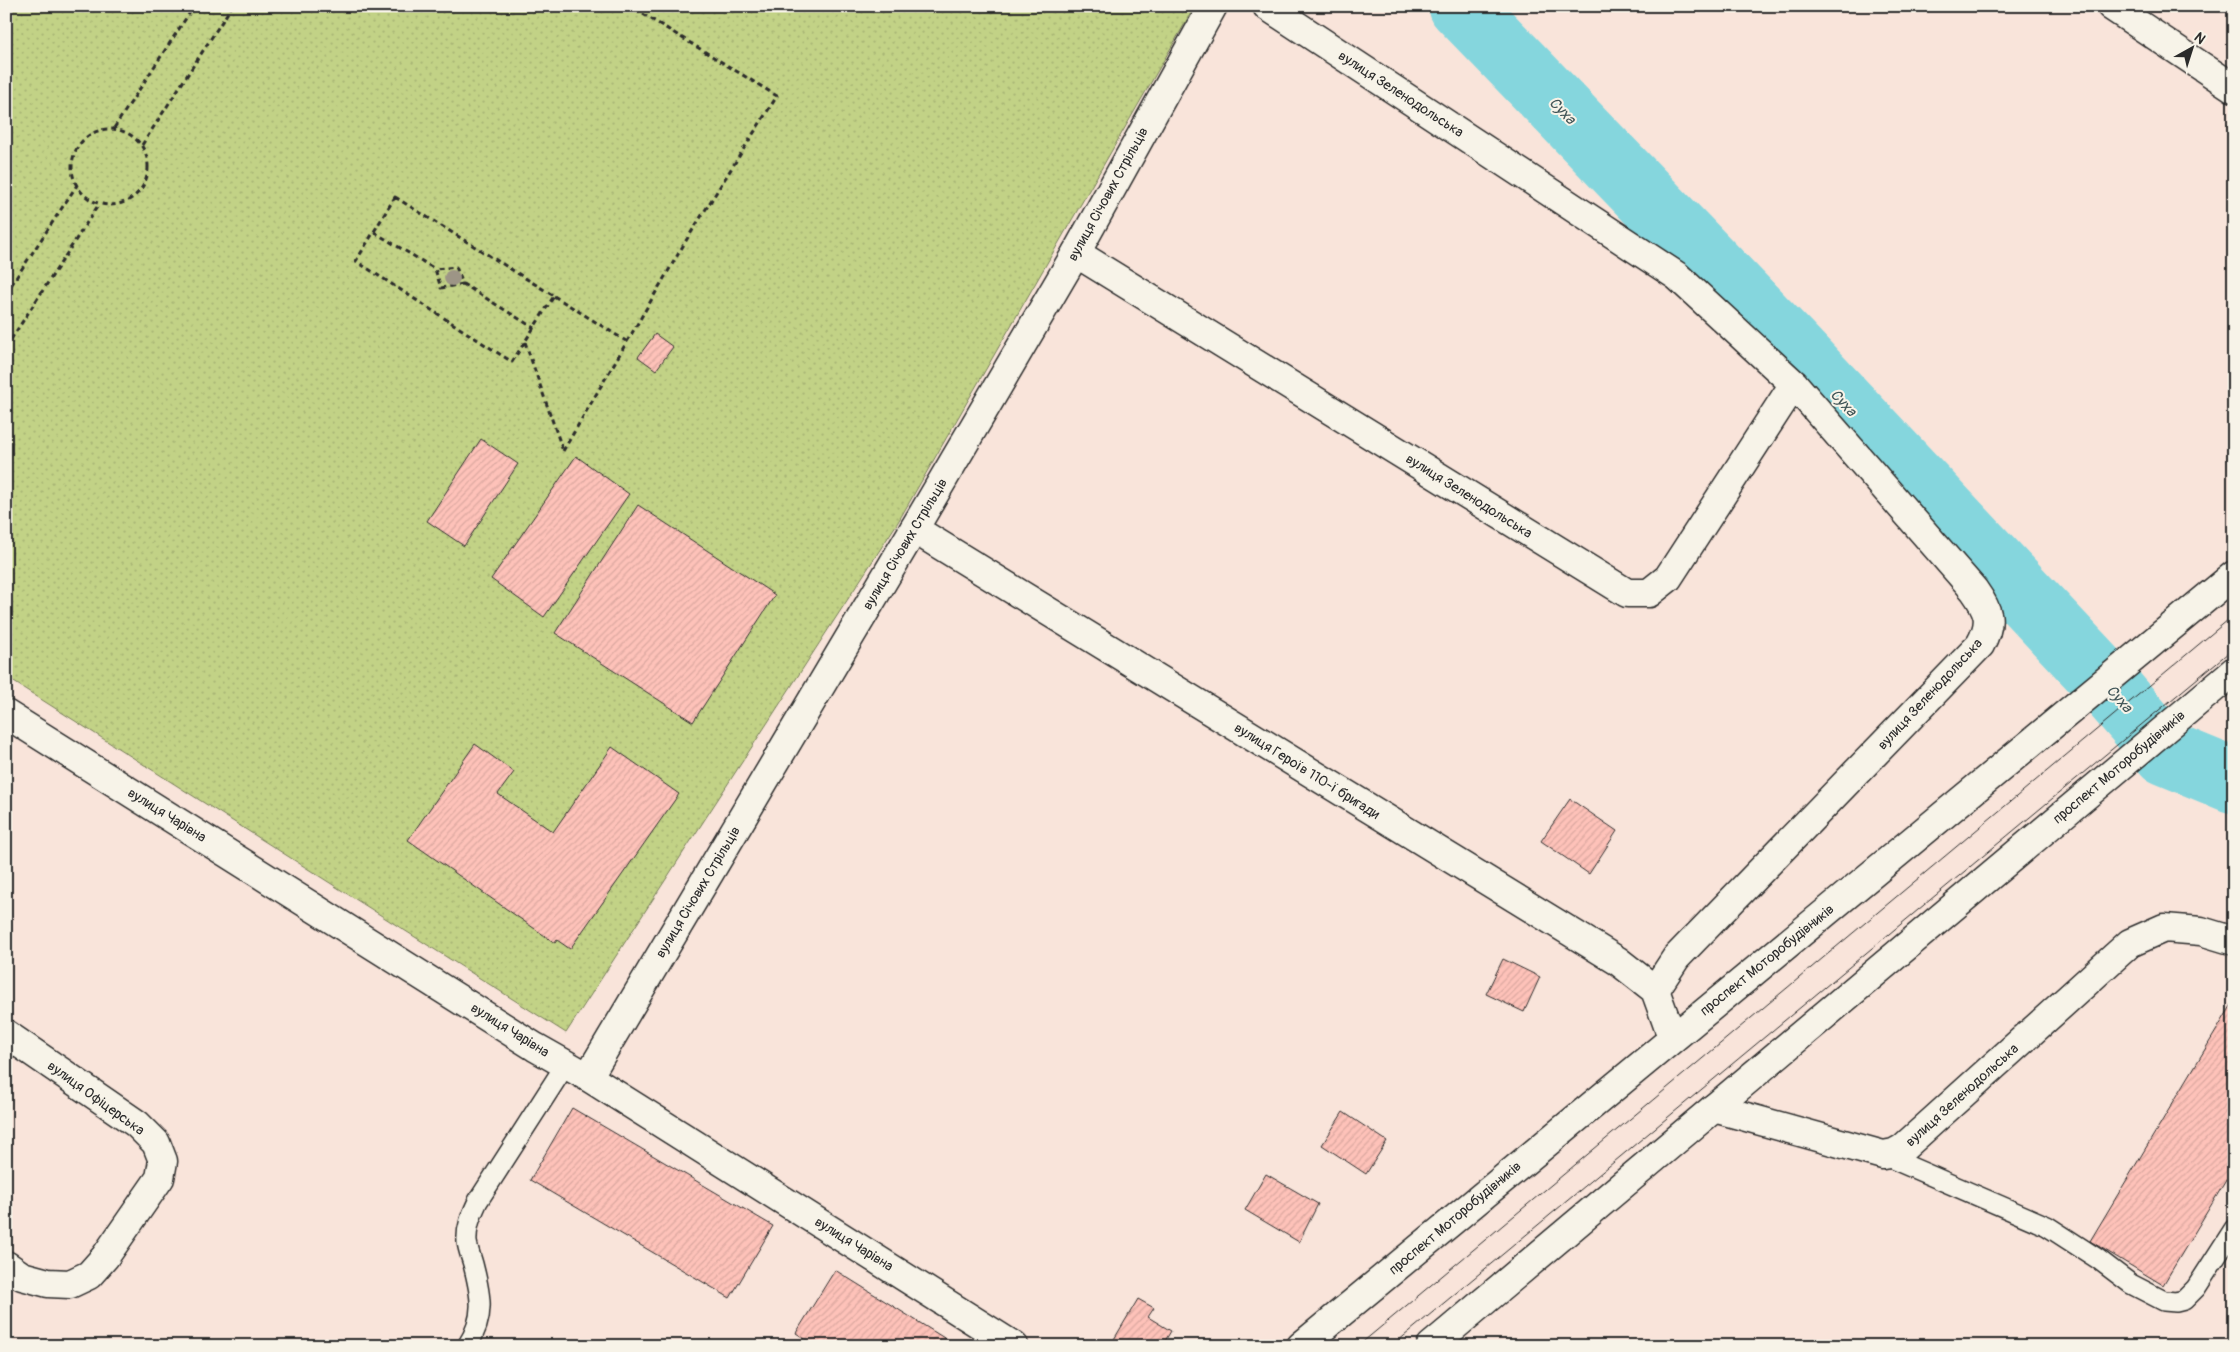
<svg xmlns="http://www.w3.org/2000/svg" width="2240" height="1352" font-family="Pangolin,sans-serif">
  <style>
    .garden { fill: url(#garden-dots); stroke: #767e58 }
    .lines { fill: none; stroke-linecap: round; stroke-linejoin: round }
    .river { stroke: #85d6dd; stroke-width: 65 }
    .building { fill: url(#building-hatch); stroke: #2b2b2b }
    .lane-casing { stroke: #2b2b2b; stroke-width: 22 }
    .street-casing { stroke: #2b2b2b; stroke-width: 31 }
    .secondary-casing { stroke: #2b2b2b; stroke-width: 31 }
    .path { stroke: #2b2b2b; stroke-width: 3; stroke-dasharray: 5 4; stroke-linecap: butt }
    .lane { stroke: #f7f3e8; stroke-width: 19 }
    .street { stroke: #f7f3e8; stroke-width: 28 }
    .secondary { stroke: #f7f3e8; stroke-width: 28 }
    .tram { stroke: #2b2b2b; stroke-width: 1 }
    .tree { fill: #9d9586 }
    .labels { text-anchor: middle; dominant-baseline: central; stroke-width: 4; stroke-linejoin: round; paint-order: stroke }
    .street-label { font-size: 14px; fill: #2b2b2b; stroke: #f7f3e8 }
    .water-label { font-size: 15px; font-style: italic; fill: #425658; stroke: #f7f3e8 }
  </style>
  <defs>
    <pattern id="garden-dots" width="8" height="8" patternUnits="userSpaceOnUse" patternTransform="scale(1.25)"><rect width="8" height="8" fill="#c2d286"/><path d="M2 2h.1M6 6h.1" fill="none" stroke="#a7b474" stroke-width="1.8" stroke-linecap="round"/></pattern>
    <pattern id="building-hatch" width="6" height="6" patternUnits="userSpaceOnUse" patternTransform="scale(1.25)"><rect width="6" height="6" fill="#fec2b9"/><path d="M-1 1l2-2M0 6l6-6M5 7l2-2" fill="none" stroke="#daa79f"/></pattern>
  </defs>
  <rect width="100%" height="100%" fill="#f9e4da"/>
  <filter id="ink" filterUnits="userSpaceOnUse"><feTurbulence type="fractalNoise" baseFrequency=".02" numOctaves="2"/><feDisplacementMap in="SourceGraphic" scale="10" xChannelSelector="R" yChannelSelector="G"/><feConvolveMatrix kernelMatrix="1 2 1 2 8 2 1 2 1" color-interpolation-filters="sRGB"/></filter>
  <g filter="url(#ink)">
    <polygon class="garden" points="6,6 1195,6 898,522 566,1033 6,677"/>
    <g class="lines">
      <polyline class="river" points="1461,6 1794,351 2094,670 2166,753 2234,781"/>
    </g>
    <g class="building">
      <polygon points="655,334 673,347 656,370 638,357"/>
      <polygon points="481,439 518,464 464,546 427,521"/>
      <polygon points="576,456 629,494 544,617 491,579"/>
      <polygon points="638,505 775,595 693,722 555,633"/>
      <polygon points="475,744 514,772 498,794 553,832 612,747 679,794 570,949 557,940 555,943 408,840"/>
      <polygon points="1570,799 1617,831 1589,874 1541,841"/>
      <polygon points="1503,959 1540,977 1524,1012 1486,994"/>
      <polygon points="2234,1001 2234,1167 2163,1285 2090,1241"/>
      <polygon points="572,1108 773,1226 730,1298 530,1180"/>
      <polygon points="1343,1112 1387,1141 1366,1174 1322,1145"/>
      <polygon points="1266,1174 1318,1204 1299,1242 1245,1210"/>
      <polygon points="835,1270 957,1346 816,1346 796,1333"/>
      <polygon points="1138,1299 1154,1308 1148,1317 1171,1331 1162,1346 1110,1346"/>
    </g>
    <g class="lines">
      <defs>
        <g id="lane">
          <polyline points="1883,1155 2047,1226 2098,1259 2131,1284 2164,1301 2176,1302 2184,1300 2196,1288 2234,1229"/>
          <path d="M467,1346C486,1317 481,1295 473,1264C471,1257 468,1249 467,1242C466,1226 472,1214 478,1201L566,1064"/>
        </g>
        <g id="street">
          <path d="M1267,6L1677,276L1794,384L1974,590C1989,611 1993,621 1980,645L1676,958L1655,990"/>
          <polyline points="2111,6 2234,88"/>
          <polyline points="1076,253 1627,593 1649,593 1668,578 1794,384"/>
          <polyline points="914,529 1618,961 1655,990 1672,1037"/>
          <polyline points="6,714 535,1047 588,1077 1014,1346"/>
          <polyline points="6,1034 137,1124 156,1143 163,1161 160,1178 105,1257 89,1275 70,1284 48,1283 22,1276 6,1265"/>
          <polyline points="588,1077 914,529 1076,253 1213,6"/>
          <polyline points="1714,1108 1883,1155 1894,1153 1903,1148 2130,943 2164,928 2201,931 2234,941"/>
        </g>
        <g id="secondary">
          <polyline points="1301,1346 2234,575"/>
          <polyline points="1431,1346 2234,671"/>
        </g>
      </defs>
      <use href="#lane" class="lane-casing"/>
      <use href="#street" class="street-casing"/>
      <use href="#secondary" class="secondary-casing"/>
      <g class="path">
        <polyline points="114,128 194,6"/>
        <circle cx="110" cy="167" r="38"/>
        <polyline points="142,145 232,6"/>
        <polygon points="395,197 554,296 512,362 356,261"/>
        <polyline points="374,232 435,269"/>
        <polyline points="463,284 441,288 435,269 456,267 463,284 534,328"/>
        <polyline points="6,293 77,185"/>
        <polyline points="554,296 626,341"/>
        <polyline points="525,342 563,451"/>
        <polyline points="6,347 99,204"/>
        <polyline points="563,451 687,239 777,96 630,6"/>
      </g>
      <use href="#lane" class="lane"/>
      <use href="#street" class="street"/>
      <use href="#secondary" class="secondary"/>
      <g class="tram">
        <polyline points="1358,1346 2234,615"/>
        <polyline points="1392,1346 2234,648"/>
      </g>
    </g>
    <circle class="tree" cx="452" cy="278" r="8"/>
  </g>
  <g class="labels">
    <g class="street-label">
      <text transform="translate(1401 94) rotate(33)">вулиця Зеленодольська</text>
      <text transform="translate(1108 194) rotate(-61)">вулиця Січових Стрільців</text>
      <text transform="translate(1469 496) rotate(32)">вулиця Зеленодольська</text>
      <text transform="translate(905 544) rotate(-59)">вулиця Січових Стрільців</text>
      <text transform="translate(1930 694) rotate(-47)">вулиця Зеленодольська</text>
      <text transform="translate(2119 767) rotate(-40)">проспект Моторобудівників</text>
      <text transform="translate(1307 771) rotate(32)">вулиця Героїв 110-ї бригади</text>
      <text transform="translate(167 815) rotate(32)">вулиця Чарівна</text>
      <text transform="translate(698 892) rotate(-59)">вулиця Січових Стрільців</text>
      <text transform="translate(1767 960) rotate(-39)">проспект Моторобудівників</text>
      <text transform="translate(510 1030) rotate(32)">вулиця Чарівна</text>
      <text transform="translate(1962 1095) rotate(-42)">вулиця Зеленодольська</text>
      <text transform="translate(96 1098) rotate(36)">вулиця Офіцерська</text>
      <text transform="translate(1455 1218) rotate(-40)">проспект Моторобудівників</text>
      <text transform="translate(854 1244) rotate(32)">вулиця Чарівна</text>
    </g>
    <g class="water-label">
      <text transform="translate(1562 111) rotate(46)">Суха</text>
      <text transform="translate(1843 403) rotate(47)">Суха</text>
      <text transform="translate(2119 699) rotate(49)">Суха</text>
    </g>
  </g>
  <rect width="2240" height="1352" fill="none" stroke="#f7f3e8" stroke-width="25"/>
  <rect x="12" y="12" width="2215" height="1327" fill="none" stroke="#2b2b2b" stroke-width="2" filter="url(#ink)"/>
  <g transform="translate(2192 48) rotate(39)" stroke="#f7f3e8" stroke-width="4" paint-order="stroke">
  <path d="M0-4L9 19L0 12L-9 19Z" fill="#2b2b2b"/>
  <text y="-8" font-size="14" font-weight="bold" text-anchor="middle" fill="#2b2b2b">N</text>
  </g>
</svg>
